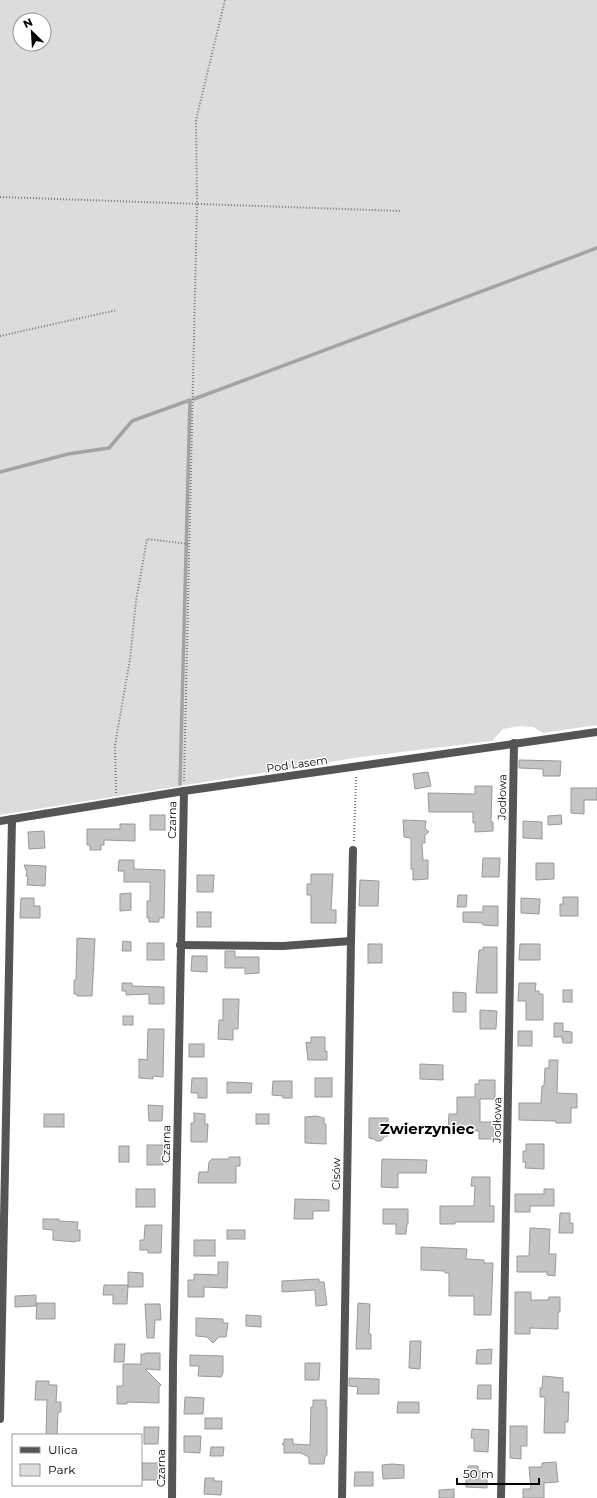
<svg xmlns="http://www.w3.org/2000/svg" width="597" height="1498" font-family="Montserrat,sans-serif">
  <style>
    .green { fill: #dcdcdc; fill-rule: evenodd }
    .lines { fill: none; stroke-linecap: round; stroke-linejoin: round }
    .stream { stroke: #a3a3a3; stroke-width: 3.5 }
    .building { fill: #c4c4c4; stroke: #999 }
    .path { stroke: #777; stroke-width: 2; stroke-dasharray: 1 2; stroke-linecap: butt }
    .minor { stroke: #555; stroke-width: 8 }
    .labels { text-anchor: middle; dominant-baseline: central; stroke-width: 3; stroke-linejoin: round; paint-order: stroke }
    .street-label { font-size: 11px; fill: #000; stroke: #fff }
    .district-label { font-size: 15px; font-weight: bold; fill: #000; stroke: #fff }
  </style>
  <rect width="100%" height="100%" fill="#fff"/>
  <path class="green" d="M0,0H597V725L543,733L533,727L520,726L503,729L492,741L361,757L0,815ZM20,20H44V44H20Z"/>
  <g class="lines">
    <g class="stream">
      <polyline points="194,399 597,248"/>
      <polyline points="0,472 68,454 109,448 132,421 190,400 180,784"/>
    </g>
  </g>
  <g class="building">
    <polygon points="519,760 561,761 560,776 543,776 543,769 519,768"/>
    <polygon points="428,772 431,786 415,789 413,774"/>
    <polygon points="475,786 492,786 491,822 493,822 493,831 475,832 475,823 473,823 473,812 429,812 428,793 475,794"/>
    <polygon points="571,788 597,788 597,800 584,800 584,814 571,813"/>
    <rect x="150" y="815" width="15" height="15"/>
    <polygon points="561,815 562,824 548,825 548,816"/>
    <polygon points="403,820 426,821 425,828 429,832 425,835 425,843 422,843 423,860 428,860 428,879 413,880 413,869 411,869 411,838 404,837"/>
    <polygon points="523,821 542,822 542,839 523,838"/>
    <polygon points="120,824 135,824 135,841 104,840 104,845 101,845 101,850 90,850 90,845 87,845 87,829 120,829"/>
    <polygon points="44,831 45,848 29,849 28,832"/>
    <polygon points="483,858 500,858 499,877 482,877"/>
    <polygon points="119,860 134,860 134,869 165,870 164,918 159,918 159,922 149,922 149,918 147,918 147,901 150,901 150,882 124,882 124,871 118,871"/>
    <polygon points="536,863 554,863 554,879 536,880"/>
    <polygon points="24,865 46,866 45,886 27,885 28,877 26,876 27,872"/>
    <polygon points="311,874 333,874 331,910 336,910 336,923 311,923 311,895 307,895 307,884 311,884"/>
    <polygon points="197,875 214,875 213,892 197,892"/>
    <polygon points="360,880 379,881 378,906 359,906"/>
    <polygon points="131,893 131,910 120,911 120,894"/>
    <polygon points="458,895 467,895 466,907 457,907"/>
    <polygon points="563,897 578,897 578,916 560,916 560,904 563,904"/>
    <polygon points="21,898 34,898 34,906 40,906 40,918 20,918"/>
    <polygon points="521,898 540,899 539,914 521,913"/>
    <polygon points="483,906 498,906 498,926 483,925 483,923 463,922 463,912 483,912"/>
    <rect x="197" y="912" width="14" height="15"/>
    <polygon points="77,938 95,939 92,996 77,996 77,994 74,994 74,980 76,980"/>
    <polygon points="123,941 131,942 131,951 122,951"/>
    <rect x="147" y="943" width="17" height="17"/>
    <rect x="368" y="944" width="14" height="19"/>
    <polygon points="520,944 540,944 540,960 519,960"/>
    <polygon points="483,947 497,947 497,993 476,993 479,950 483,950"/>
    <polygon points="225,951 235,951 235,957 259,957 259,973 245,974 245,968 225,968"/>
    <polygon points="192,956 207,956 207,972 191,971"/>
    <polygon points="122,983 132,983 132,986 164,987 164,1004 149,1004 149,994 126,995 126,991 122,991"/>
    <polygon points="519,983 536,983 535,991 539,991 539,994 543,994 543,1020 526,1020 526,1001 518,1001"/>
    <rect x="563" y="990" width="9" height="12"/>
    <polygon points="453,992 466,993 466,1012 453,1012"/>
    <polygon points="223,999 239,999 238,1029 233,1029 233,1040 218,1039 219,1020 223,1020"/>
    <polygon points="480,1010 497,1011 496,1029 480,1029"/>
    <rect x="123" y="1016" width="10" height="9"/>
    <polygon points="554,1023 563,1023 563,1031 572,1032 572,1043 563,1043 562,1037 554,1037"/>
    <polygon points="148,1029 164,1029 163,1077 153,1076 153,1079 139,1078 139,1059 147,1060"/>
    <rect x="518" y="1031" width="14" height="15"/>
    <polygon points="311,1037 325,1037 325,1051 327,1051 327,1060 308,1060 306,1042 311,1043"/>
    <rect x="189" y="1044" width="15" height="13"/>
    <polygon points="549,1060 558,1060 557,1093 577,1094 577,1108 571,1108 571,1123 556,1123 556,1121 519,1120 519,1103 541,1103 542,1086 544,1086 545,1068 549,1068"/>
    <polygon points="420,1064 443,1065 443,1080 420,1079"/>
    <polygon points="192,1078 207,1078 207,1098 198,1098 198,1093 191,1093"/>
    <rect x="315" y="1078" width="17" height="19"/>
    <polygon points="479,1080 495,1080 495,1099 480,1099 480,1122 494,1122 494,1139 479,1139 479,1131 448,1131 449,1114 457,1114 457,1097 475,1097 475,1084 479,1084"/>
    <polygon points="273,1081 292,1081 292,1098 283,1098 283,1096 272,1095"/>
    <polygon points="227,1082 252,1083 251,1093 227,1093"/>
    <polygon points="148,1105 163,1106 162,1121 149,1121"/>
    <polygon points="194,1113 205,1114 205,1124 208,1124 207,1142 191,1142 191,1123 194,1123"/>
    <rect x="44" y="1114" width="20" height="13"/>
    <rect x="256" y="1114" width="13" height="10"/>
    <polygon points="316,1116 324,1118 324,1124 326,1124 326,1144 305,1143 305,1117"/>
    <polygon points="369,1118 388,1118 388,1136 385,1136 381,1141 376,1141 374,1139 369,1138"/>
    <polygon points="526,1144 544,1144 544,1169 525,1168 526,1162 523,1162 523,1151 526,1151"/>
    <rect x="147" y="1145" width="16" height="20"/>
    <rect x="119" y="1146" width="10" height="16"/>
    <polygon points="229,1157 240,1157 240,1166 236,1166 236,1183 198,1183 199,1172 208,1172 209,1162 212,1159 229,1159"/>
    <polygon points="382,1159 427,1160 426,1173 398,1173 398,1188 381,1187"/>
    <polygon points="472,1177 490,1177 490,1206 494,1206 494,1222 455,1222 455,1224 440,1224 440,1206 474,1206 475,1186 471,1186"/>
    <rect x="136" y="1189" width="19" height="18"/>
    <polygon points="544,1189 554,1189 554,1206 530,1206 530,1212 515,1212 515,1194 544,1194"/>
    <polygon points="295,1199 329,1200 329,1211 313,1211 313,1219 294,1219"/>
    <polygon points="383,1209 408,1209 408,1224 407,1224 406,1234 396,1234 396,1224 383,1224"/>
    <polygon points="560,1213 570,1213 570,1223 573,1223 573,1233 559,1233"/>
    <polygon points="43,1219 59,1219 59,1221 78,1222 77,1230 80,1230 80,1241 75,1241 75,1242 53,1240 53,1230 43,1229"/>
    <polygon points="145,1225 162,1225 161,1253 148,1253 148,1250 140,1250 140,1240 144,1240"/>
    <polygon points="530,1228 550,1229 549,1254 556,1254 555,1276 547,1275 547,1272 517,1272 517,1256 529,1256"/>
    <rect x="227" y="1230" width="18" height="9"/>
    <rect x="194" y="1240" width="21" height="16"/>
    <polygon points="421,1247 467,1249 466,1259 484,1260 484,1263 493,1263 491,1315 474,1315 474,1296 449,1296 449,1273 445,1273 445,1271 421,1270"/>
    <polygon points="218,1262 228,1262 227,1288 204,1287 204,1297 188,1297 188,1280 194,1280 194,1274 218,1275"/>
    <polygon points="128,1272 143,1273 143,1287 128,1287"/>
    <polygon points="319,1279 319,1282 324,1282 327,1305 316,1306 315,1290 282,1292 282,1281"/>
    <polygon points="104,1285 128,1285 127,1304 113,1304 113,1295 103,1295"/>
    <polygon points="515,1292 531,1292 531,1300 548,1300 549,1297 560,1297 560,1312 558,1312 558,1329 530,1328 530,1334 515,1334"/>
    <polygon points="36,1295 36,1306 15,1307 15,1296"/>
    <polygon points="37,1303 55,1303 55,1319 36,1319"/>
    <polygon points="358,1303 370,1304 369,1334 371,1334 371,1349 356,1349"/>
    <polygon points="145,1304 160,1304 161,1320 155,1320 154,1338 147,1338"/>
    <polygon points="246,1315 261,1316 261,1327 246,1326"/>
    <polygon points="196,1318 223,1319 223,1323 228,1323 226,1337 219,1337 213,1343 207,1337 196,1336"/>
    <polygon points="410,1341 421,1341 420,1369 409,1368"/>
    <polygon points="115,1344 125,1344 124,1362 114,1362"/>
    <polygon points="492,1349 491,1364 476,1364 477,1350"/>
    <polygon points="145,1353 160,1353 160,1370 145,1369 161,1385 159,1387 159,1403 127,1402 127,1404 117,1404 117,1386 123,1386 123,1364 140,1364 141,1365 141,1354 145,1354"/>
    <polygon points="190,1355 223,1356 223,1373 221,1377 198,1376 199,1366 190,1366"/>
    <polygon points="305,1363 320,1363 319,1380 305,1380"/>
    <polygon points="543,1376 563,1378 563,1392 569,1392 568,1422 565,1422 565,1433 544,1433 545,1399 544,1397 540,1397 540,1388 542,1388"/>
    <polygon points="349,1378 379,1379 379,1394 357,1394 358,1387 349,1386"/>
    <polygon points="36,1381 49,1381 49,1385 57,1385 56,1402 61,1402 61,1412 58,1412 57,1435 46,1435 47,1400 35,1400"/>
    <polygon points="478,1385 491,1385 491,1399 477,1399"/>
    <polygon points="185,1397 204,1398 203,1414 184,1414"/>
    <polygon points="313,1400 326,1400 326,1407 327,1407 327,1455 325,1457 324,1464 309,1464 309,1457 301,1453 284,1453 284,1445 282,1444 284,1443 284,1439 293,1439 293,1444 310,1445 311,1407 313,1407"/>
    <polygon points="398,1402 419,1402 419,1413 397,1413"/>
    <rect x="205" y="1418" width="17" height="11"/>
    <polygon points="510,1426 527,1426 527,1446 521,1446 521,1459 510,1458"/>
    <polygon points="144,1427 159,1427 158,1444 144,1444"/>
    <polygon points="472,1429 489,1430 488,1452 474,1451 474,1438 471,1438"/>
    <polygon points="184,1436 201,1436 200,1453 184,1452"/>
    <polygon points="211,1447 224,1447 223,1456 210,1456"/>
    <polygon points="556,1462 558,1482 544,1483 544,1498 523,1498 523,1489 531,1489 529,1467 542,1467 542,1463"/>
    <rect x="142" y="1463" width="16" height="17"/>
    <polygon points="392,1464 404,1465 404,1478 383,1479 382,1465"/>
    <polygon points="468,1466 478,1466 478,1471 487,1471 487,1488 466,1487 466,1471 468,1471"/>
    <polygon points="355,1472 373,1472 373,1486 354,1486"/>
    <polygon points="205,1478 214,1478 214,1481 222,1481 221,1495 204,1494"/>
    <polygon points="454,1489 454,1498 439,1498 439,1490"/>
  </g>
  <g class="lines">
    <g class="path">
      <polyline points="0,197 401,211"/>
      <polyline points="0,336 117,310"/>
      <polyline points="184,781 197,204 196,120 225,0"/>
      <polyline points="116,793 115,745 130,659 136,601 147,539 189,544"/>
      <polyline points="354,841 356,776"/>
    </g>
    <g class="minor">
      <polyline points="0,821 184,791 597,732"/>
      <polyline points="180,945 283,946 351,941"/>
      <polyline points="0,1419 12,819"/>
      <polyline points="172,1498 173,1365 184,791"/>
      <polyline points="342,1498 351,941 353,850"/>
      <polyline points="501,1498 514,743"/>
    </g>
  </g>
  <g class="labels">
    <g class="street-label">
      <text transform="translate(297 764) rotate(-8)">Pod Lasem</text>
      <text transform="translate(502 797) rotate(-89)">Jodłowa</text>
      <text transform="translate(172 820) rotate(-89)">Czarna</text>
      <text transform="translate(497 1120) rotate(-89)">Jodłowa</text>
      <text transform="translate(166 1144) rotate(-89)">Czarna</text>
      <text transform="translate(336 1174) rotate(-89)">Cisów</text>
      <text transform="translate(161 1468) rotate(-90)">Czarna</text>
    </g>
    <g class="district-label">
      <text x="427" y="1128">Zwierzyniec</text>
    </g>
  </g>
  <rect x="12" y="1434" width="130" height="52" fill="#ffffff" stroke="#999999"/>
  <rect x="20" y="1447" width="20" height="6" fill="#555555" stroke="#999999"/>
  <text x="48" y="1454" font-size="12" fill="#000000">Ulica</text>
  <rect x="20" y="1464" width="20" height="12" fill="#dcdcdc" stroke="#999999"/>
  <text x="48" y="1474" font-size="12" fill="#000000">Park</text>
  <g transform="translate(32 32) rotate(335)"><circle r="19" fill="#ffffff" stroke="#999999"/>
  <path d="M0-3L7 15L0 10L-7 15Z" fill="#000000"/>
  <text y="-6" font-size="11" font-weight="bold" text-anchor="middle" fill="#000000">N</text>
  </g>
  <path d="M457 1478v6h82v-6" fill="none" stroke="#000000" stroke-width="2"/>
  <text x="463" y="1478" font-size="12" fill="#000000" stroke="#ffffff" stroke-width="3" paint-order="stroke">50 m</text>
</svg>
